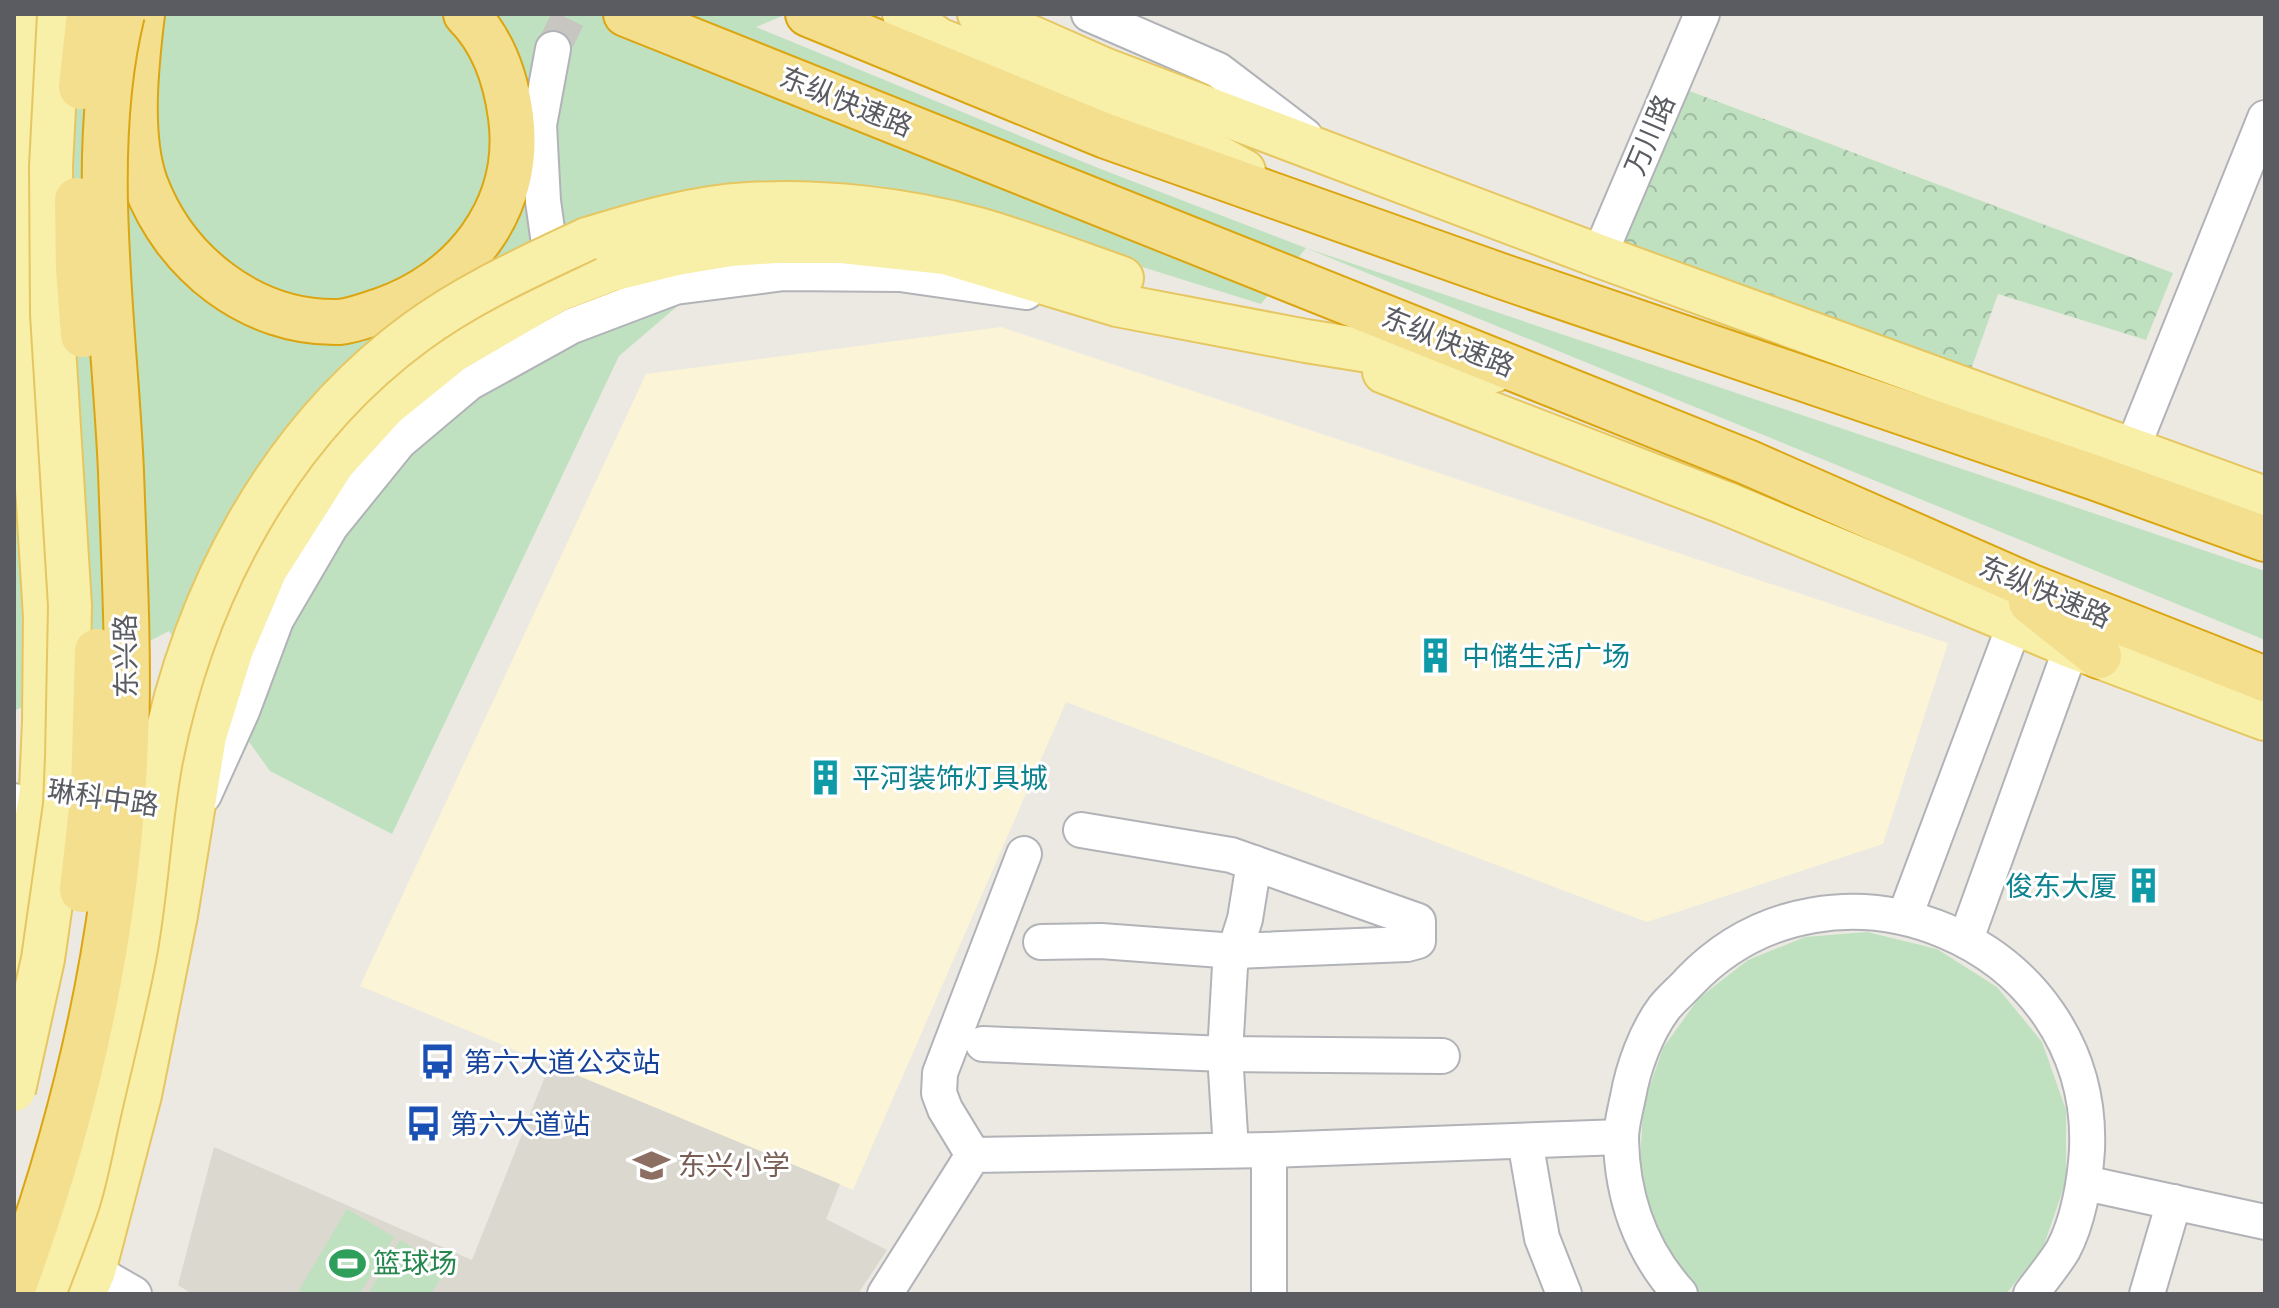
<svg xmlns="http://www.w3.org/2000/svg" width="2279" height="1308" font-family="Karla,'Noto Sans SC',sans-serif">
  <style>
    .commercial { fill: #fbf4d7 }
    .education { fill: #dbd8cf }
    .green { fill: #bfe1c0 }
    .forest { fill: url(#forest-crowns) }
    .lines { fill: none; stroke-linecap: round; stroke-linejoin: round }
    .minor-tunnel { stroke: #c7c6c1; stroke-width: 34; stroke-dasharray: 34 17; stroke-linecap: butt }
    .minor-casing { stroke: #b2b3b8; stroke-width: 38 }
    .major-casing { stroke: #e6c660; stroke-width: 46 }
    .highway-casing { stroke: #dba511; stroke-width: 48 }
    .minor { stroke: #fff; stroke-width: 34 }
    .major { stroke: #f8efa9; stroke-width: 42 }
    .highway { stroke: #f4df8f; stroke-width: 44 }
    .major-bridge-casing { stroke: #e6c660; stroke-width: 46; stroke-linecap: butt }
    .highway-bridge-casing { stroke: #dba511; stroke-width: 48; stroke-linecap: butt }
    .major-bridge { stroke: #f8efa9; stroke-width: 42 }
    .highway-bridge { stroke: #f4df8f; stroke-width: 44 }
    .labels { text-anchor: middle; dominant-baseline: central; stroke-width: 6; stroke-linejoin: round; paint-order: stroke }
    .street-label { font-size: 28px; fill: #5a5c61; stroke: #fff }
    .culture-label { font-size: 28px; fill: #0d838f; stroke: #fff; text-anchor: start }
    .transit-label { font-size: 28px; fill: #164399; stroke: #fff; text-anchor: start }
    .education-label { font-size: 28px; fill: #785e54; stroke: #fff; text-anchor: start }
    .leisure-label { font-size: 28px; fill: #27864d; stroke: #fff; text-anchor: start }
  </style>
  <defs>
    <pattern id="forest-crowns" width="20" height="18" patternUnits="userSpaceOnUse" patternTransform="scale(2)"><rect width="20" height="18" fill="#bfe1c0"/><path d="M2 6a3 3 0 1 1 6 0M12 15a3 3 0 1 1 6 0" fill="none" stroke="#9eba9f"/></pattern>
  </defs>
  <rect width="100%" height="100%" fill="#ebe9e1"/>
  <polygon class="commercial" points="1001,327 1948,643 1883,844 1647,922 1066,702 853,1190 360,986 646,374"/>
  <polygon class="education" points="550,1064 840,1184 826,1219 887,1250 858,1294 192,1294 178,1285 214,1147 472,1260"/>
  <g class="green">
    <polygon points="14,14 787,14 756,27 1098,168 1306,248 2265,571 2265,640 1306,248 1261,304 969,213 816,188 619,356 392,834 270,771 169,631 14,711"/>
    <polygon points="1867,932 1937,949 1997,987 2042,1042 2066,1110 2066,1181 2043,1248 2006,1294 1702,1294 1687,1280 1655,1227 1640,1168 1643,1106 1663,1048 1699,998 1748,960 1805,937"/>
    <polygon points="347,1209 394,1237 360,1294 305,1294 299,1290"/>
    <polygon points="400,1240 447,1268 431,1294 368,1294"/>
  </g>
  <polygon class="forest" points="1684,89 2173,273 2146,340 1998,294 1970,372 1616,246"/>
  <g class="lines">
    <polyline class="minor-tunnel" points="553,49 570,14"/>
    <defs>
      <g id="minor">
        <polyline points="1089,14 1218,70 1305,136"/>
        <polyline points="553,49 539,125 543,201 554,279"/>
        <polyline points="1599,256 1702,14"/>
        <polyline points="2132,449 2265,118"/>
        <polyline points="204,795 242,711 276,620 331,526 399,442 469,383 572,326 675,287 784,273 900,274 1026,292"/>
        <polyline points="14,801 38,812 63,815"/>
        <polyline points="1905,916 2023,602"/>
        <polyline points="1966,939 2080,623"/>
        <polyline points="1041,942 1101,941 1235,951 1407,944 1418,941 1418,921 1231,855 1081,830"/>
        <polyline points="983,1044 1225,1054 1442,1056"/>
        <polyline points="1525,1141 1542,1238 1564,1294"/>
        <polyline points="1231,1150 1225,1054 1230,966 1245,919 1254,863"/>
        <polyline points="973,1155 945,1109 939,1093 940,1073 1024,854"/>
        <polyline points="2085,1183 2265,1222"/>
        <polyline points="94,1271 134,1294"/>
        <polyline points="885,1294 973,1155 1269,1150 1621,1137"/>
        <polyline points="1269,1294 1269,1150"/>
        <path d="M1680,1294C1641,1251 1622,1197 1621,1139C1621,1126 1625,1111 1628,1097C1633,1068 1646,1032 1664,1008C1671,999 1681,991 1689,982C1833,831 2096,941 2087,1150C2085,1182 2078,1222 2063,1250C2054,1265 2041,1280 2031,1294"/>
        <polyline points="2147,1294 2174,1202"/>
      </g>
      <g id="major">
        <polyline points="904,14 938,39 1187,140 1244,171"/>
        <polyline points="979,14 1106,70 1599,256 2265,498"/>
        <path d="M587,239C639,223 694,207 748,204C824,200 905,209 978,229C1027,243 1074,261 1122,278"/>
        <polyline points="1384,372 1725,503 2070,646 2265,719"/>
        <polyline points="14,967 41,790 44,721 45,617 24,277 24,125 27,14"/>
        <polyline points="84,1294 94,1271 140,1095 176,915 205,736 232,649 266,569 334,462 385,406 453,351 556,291 611,270 676,254 730,245 776,242 842,242 945,253 1117,305 1306,341 1494,371"/>
      </g>
      <g id="highway">
        <path d="M142,14C136,63 128,135 145,183C175,263 251,324 339,322C352,321 367,315 380,311C463,283 523,208 511,117C506,79 494,42 466,14"/>
        <polyline points="626,14 1747,462 2029,586 2265,679"/>
        <polyline points="808,14 1106,136 1504,277 2096,478 2265,539"/>
        <polyline points="2031,602 2099,656"/>
      </g>
    </defs>
    <use href="#minor" class="minor-casing"/>
    <use href="#major" class="major-casing"/>
    <use href="#highway" class="highway-casing"/>
    <use href="#minor" class="minor"/>
    <use href="#major" class="major"/>
    <use href="#highway" class="highway"/>
    <defs>
      <g id="major-bridge">
        <polyline points="14,1090 43,959 65,805 67,757 70,606 52,314 51,166 59,14"/>
        <path d="M44,1294C55,1265 67,1235 77,1206C87,1176 92,1144 99,1114C111,1061 125,1007 135,954C147,890 149,824 161,760C194,594 277,434 416,332C469,293 528,267 587,239"/>
      </g>
      <g id="highway-bridge">
        <polyline points="81,87 89,14"/>
        <polyline points="77,200 78,268 83,335"/>
        <polyline points="82,890 93,791 97,651"/>
        <path d="M14,1286C78,1111 120,924 126,737C129,649 124,560 121,472C115,328 87,154 122,14"/>
      </g>
    </defs>
    <use href="#major-bridge" class="major-bridge-casing"/>
    <use href="#highway-bridge" class="highway-bridge-casing"/>
    <use href="#major-bridge" class="major-bridge"/>
    <use href="#highway-bridge" class="highway-bridge"/>
  </g>
  <defs>
    <symbol id="building-bare" viewBox="-9 -9 18 18"><path d="M-4-6H4V6H1V3H-1V6H-4ZM-2.5-4.3h1.7v1.8h-1.7ZM.8-4.3h1.7v1.8H.8ZM-2.5-1h1.7V.8h-1.7ZM.8-1h1.7V.8H.8Z" fill="#0f9aa8" stroke="#fff" stroke-width="2.5" paint-order="stroke"/></symbol>
    <symbol id="bus-bare" viewBox="-9 -9 18 18"><path d="M-5-6H5V4H4V6H2V4H-2V6H-4V4H-5ZM-3.5-4V0h7V-4ZM-3.5 1.2v1.5H-2V1.2ZM2 1.2v1.5H3.5V1.2Z" fill="#1a4fb4" stroke="#fff" stroke-width="2.5" paint-order="stroke"/></symbol>
    <symbol id="school-bare" viewBox="-9 -9 18 18"><path d="M0-5L7-2L0 1L-7-2ZM-4 1L0 2.5L4 1V4Q0 6-4 4Z" fill="#8d6e63" stroke="#fff" stroke-width="2.5" paint-order="stroke"/></symbol>
    <symbol id="stadium-bare" viewBox="-9 -9 18 18"><path d="M0-5a6.5 5 0 1 0 0 10a6.5 5 0 1 0 0-10ZM-3.5-1.8h7v3.6h-7Z" fill="#2e9e5b" stroke="#fff" stroke-width="2.5" paint-order="stroke"/></symbol>
  </defs>
  <g fill-rule="evenodd">
    <use href="#building-bare" x="1410" y="630" width="51" height="51"/>
    <use href="#building-bare" x="800" y="752" width="51" height="51"/>
    <use href="#building-bare" x="2118" y="860" width="51" height="51"/>
    <use href="#bus-bare" x="412" y="1036" width="51" height="51"/>
    <use href="#bus-bare" x="398" y="1098" width="51" height="51"/>
    <use href="#school-bare" x="626" y="1140" width="51" height="51"/>
    <use href="#stadium-bare" x="322" y="1238" width="51" height="51"/>
  </g>
  <g class="labels">
    <g class="street-label">
      <text transform="translate(846 102) rotate(22)">东纵快速路</text>
      <text transform="translate(1650 135) rotate(-67)">万川路</text>
      <text transform="translate(1448 342) rotate(22)">东纵快速路</text>
      <text transform="translate(2045 592) rotate(23)">东纵快速路</text>
      <text transform="translate(126 656) rotate(-91)">东兴路</text>
      <text transform="translate(103 798) rotate(8)">琳科中路</text>
    </g>
    <g class="culture-label">
      <text x="1462" y="656">中储生活广场</text>
      <text x="852" y="778">平河装饰灯具城</text>
      <text x="2117" y="886" text-anchor="end">俊东大厦</text>
    </g>
    <g class="transit-label">
      <text x="464" y="1062">第六大道公交站</text>
      <text x="450" y="1124">第六大道站</text>
    </g>
    <g class="education-label">
      <text x="678" y="1165">东兴小学</text>
    </g>
    <g class="leisure-label">
      <text x="373" y="1263">篮球场</text>
    </g>
  </g>
  <rect width="2279" height="1308" fill="none" stroke="#5a5c61" stroke-width="32"/>
</svg>
